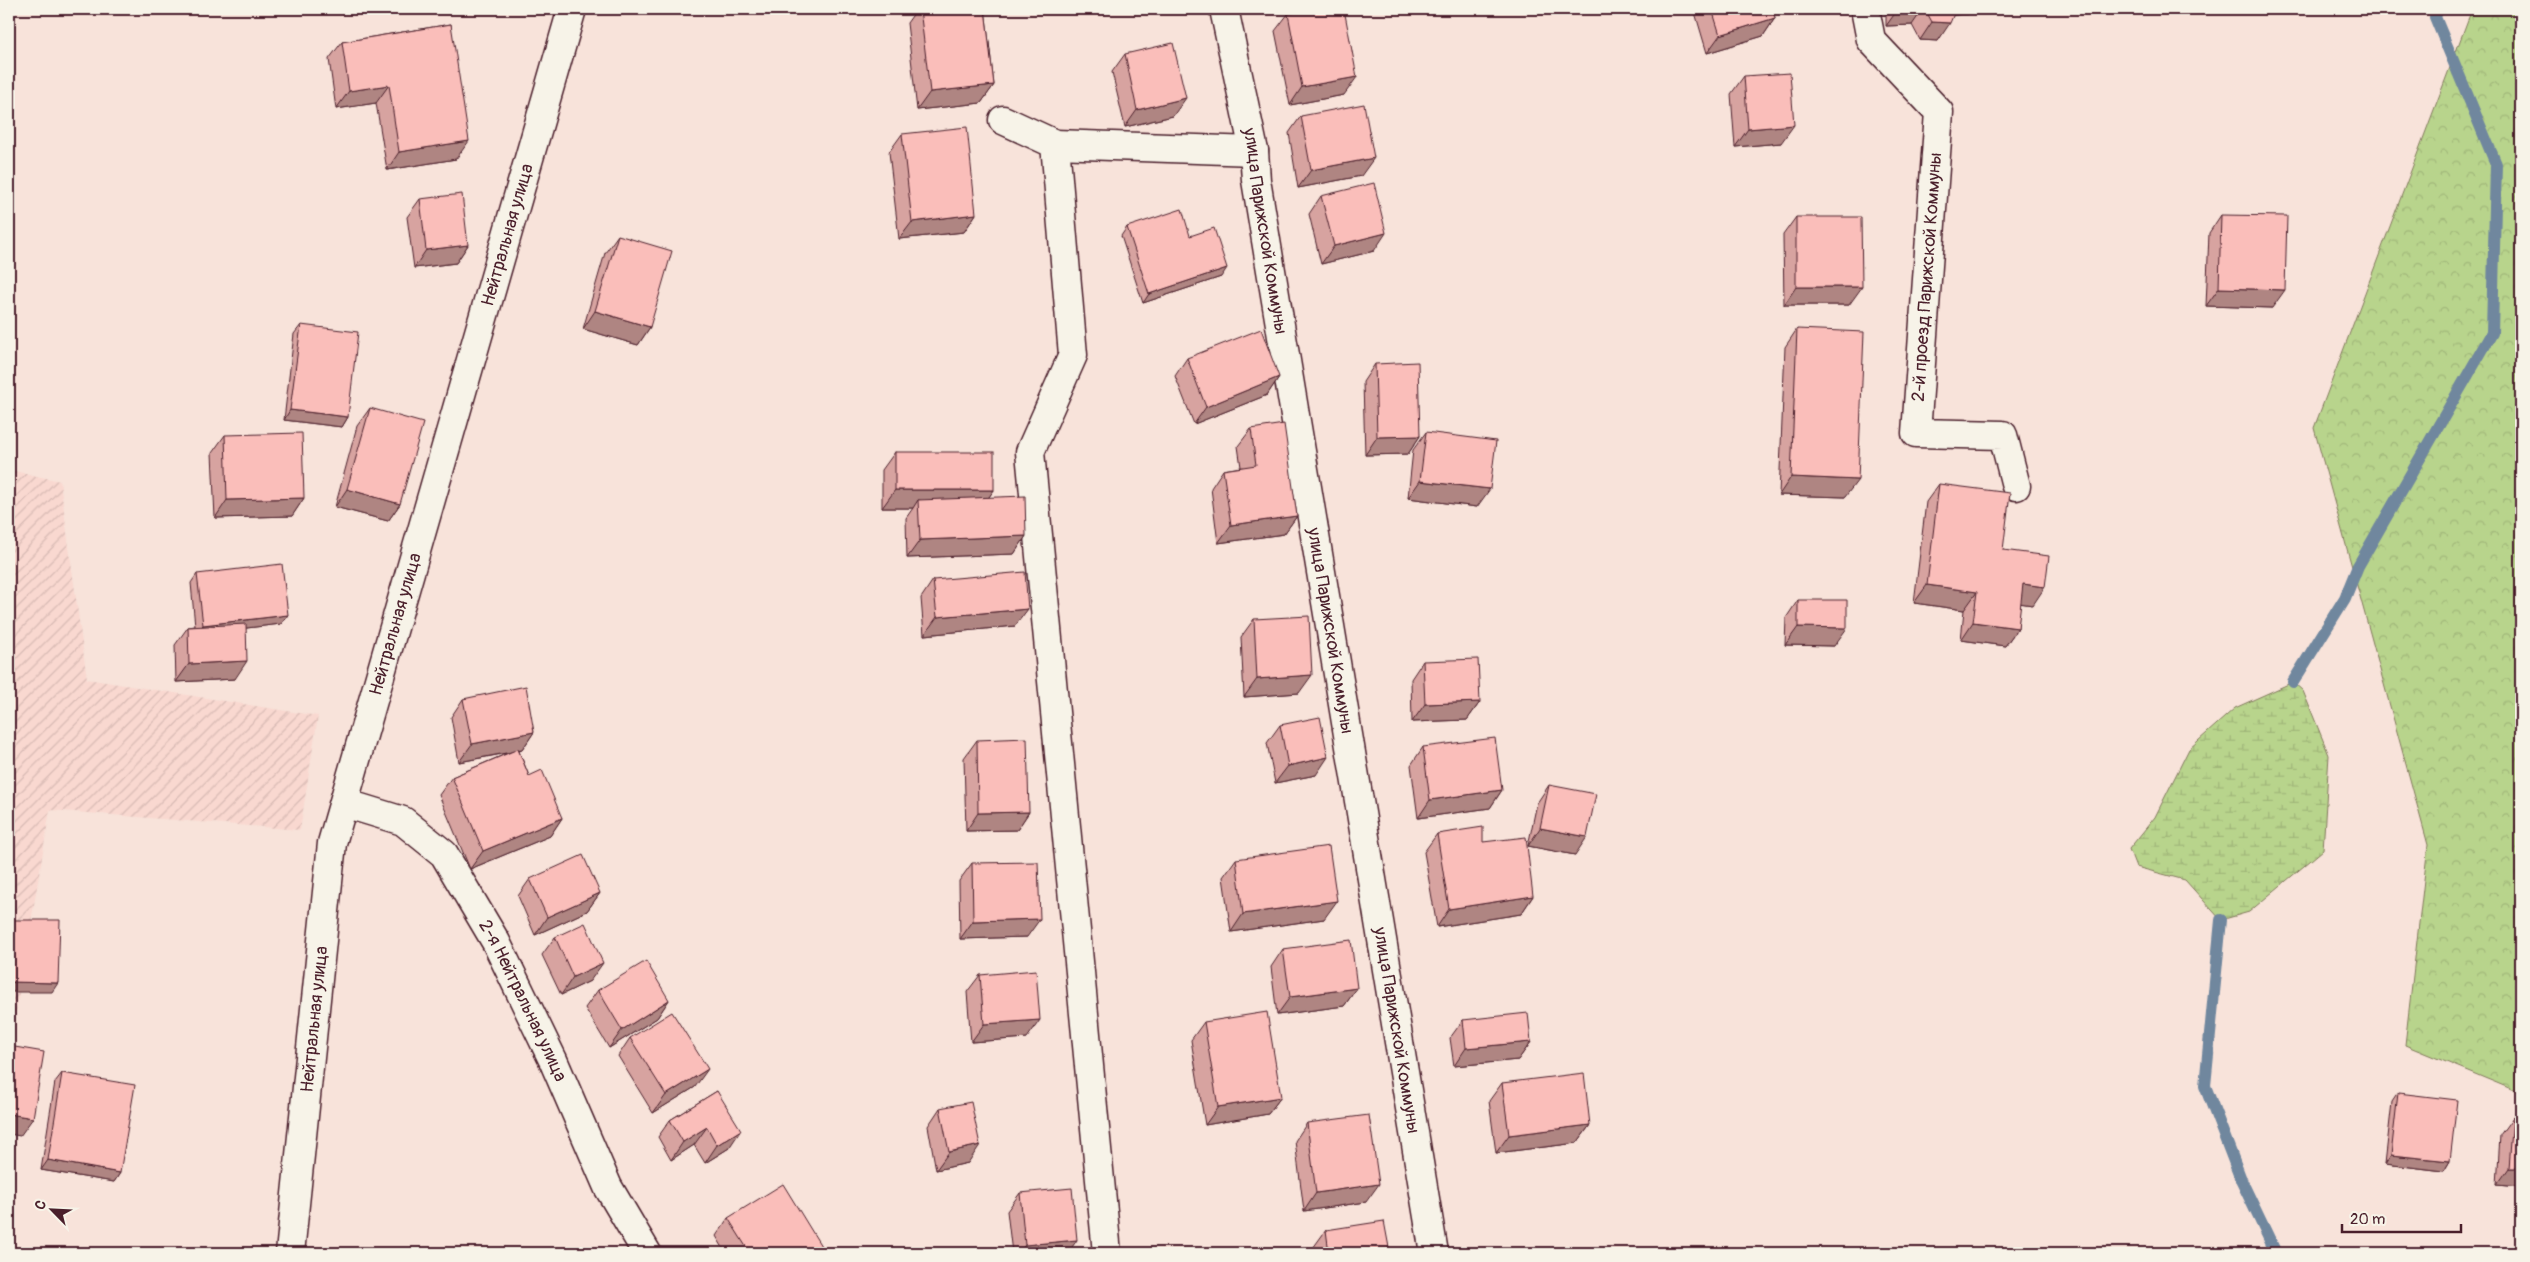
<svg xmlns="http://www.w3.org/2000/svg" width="2530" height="1262" font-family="Pangolin,sans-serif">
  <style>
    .industrial { fill: url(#industrial-furrows) }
    .forest { fill: url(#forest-crowns); stroke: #817a5c }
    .wetland { fill: url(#wetland-marsh); stroke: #817a5c }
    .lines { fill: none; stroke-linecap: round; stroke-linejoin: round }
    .stream { stroke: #70879e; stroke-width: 12 }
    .minor-casing { stroke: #4a1f2b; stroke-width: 31 }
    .secondary-casing { stroke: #4a1f2b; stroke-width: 31 }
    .minor { stroke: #f7f3e8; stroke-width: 28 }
    .secondary { stroke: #f7f3e8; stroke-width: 28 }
    .wall { fill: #d7a3a0; stroke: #4a1f2b }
    .shaded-wall { fill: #af8582; stroke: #4a1f2b }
    .building { fill: #fabeba; stroke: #4a1f2b }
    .labels { text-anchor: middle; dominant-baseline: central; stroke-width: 4; stroke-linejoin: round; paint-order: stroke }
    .street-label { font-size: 18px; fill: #4a1f2b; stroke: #f7f3e8 }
  </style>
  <defs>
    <pattern id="industrial-furrows" width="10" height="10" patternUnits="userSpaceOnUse" patternTransform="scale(1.25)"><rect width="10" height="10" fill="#f9d8d0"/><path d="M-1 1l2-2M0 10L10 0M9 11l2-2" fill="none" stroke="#d7b9b3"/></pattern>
    <pattern id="forest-crowns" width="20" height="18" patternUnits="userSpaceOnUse" patternTransform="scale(1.25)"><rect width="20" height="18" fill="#b8d48c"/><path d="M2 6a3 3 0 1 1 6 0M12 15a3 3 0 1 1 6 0" fill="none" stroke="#a0b679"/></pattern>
    <pattern id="wetland-marsh" width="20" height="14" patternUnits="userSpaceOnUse" patternTransform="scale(1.25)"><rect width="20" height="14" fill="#b8d48c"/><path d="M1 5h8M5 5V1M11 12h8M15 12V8" fill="none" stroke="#a0b679"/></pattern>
  </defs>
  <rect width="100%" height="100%" fill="#f8e3da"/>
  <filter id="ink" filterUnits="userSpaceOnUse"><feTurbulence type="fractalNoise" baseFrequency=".02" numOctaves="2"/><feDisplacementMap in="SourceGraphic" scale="10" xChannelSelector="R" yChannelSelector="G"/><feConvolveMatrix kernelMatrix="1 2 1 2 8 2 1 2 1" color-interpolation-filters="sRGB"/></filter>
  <g filter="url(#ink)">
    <polygon class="industrial" points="9,470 60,481 87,679 318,716 300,830 50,810 9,1053"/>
    <polygon class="forest" points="2472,9 2521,9 2521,1093 2405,1045 2428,845 2314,428"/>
    <polygon class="wetland" points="2293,682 2303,691 2329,755 2323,850 2249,912 2221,920 2185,880 2136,867 2129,849 2155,817 2189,749 2235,708"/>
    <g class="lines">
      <g class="stream">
        <polyline points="2293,682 2345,598 2358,566 2492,333 2496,164 2435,17 2438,9"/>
        <polyline points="2221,920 2205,1086 2242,1182 2276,1253"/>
      </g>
      <defs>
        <g id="minor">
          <path id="s1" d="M1224,9L1254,151L1256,180L1434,1253"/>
          <polyline points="1865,9 1871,40 1939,112 1916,433 2003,435 2016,486"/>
          <polyline points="1003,120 1055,144 1073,355 1030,452 1107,1253"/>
          <polyline points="1055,144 1254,151"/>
          <path id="s2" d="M344,803L403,821L444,854L496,942L553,1060L608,1187L647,1253"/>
        </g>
        <g id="secondary">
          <path id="s3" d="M290,1253L332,843L572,9"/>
        </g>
      </defs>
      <use href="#minor" class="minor-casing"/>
      <use href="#secondary" class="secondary-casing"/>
      <use href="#minor" class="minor"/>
      <use href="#secondary" class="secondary"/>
    </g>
    <g class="wall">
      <polygon points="917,9 985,9 994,85 981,103 917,110 907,23"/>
      <polygon points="1694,9 1773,9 1775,18 1763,36 1707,53"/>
      <polygon points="1886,9 1971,9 1968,14 1953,15 1938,41 1920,40 1912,25 1886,26"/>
      <polygon points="1288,14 1344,95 1290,105 1275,31"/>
      <polygon points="451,24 456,159 387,170 376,103 336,109 329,59 342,42"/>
      <polygon points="1125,54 1173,116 1125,127 1112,72"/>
      <polygon points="1744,76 1781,143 1735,147 1731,94"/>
      <polygon points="1301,116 1361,176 1298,188 1289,133"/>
      <polygon points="902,134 976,214 964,232 899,239 889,152"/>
      <polygon points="1321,196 1374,251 1321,264 1309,214"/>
      <polygon points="420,199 468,245 456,263 414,268 407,217"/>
      <polygon points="2221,215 2272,308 2206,306 2209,233"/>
      <polygon points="1796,217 1849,305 1784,305 1783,235"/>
      <polygon points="1127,227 1190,236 1221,277 1143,303 1121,236"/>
      <polygon points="618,235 650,327 638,345 583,329 605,253"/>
      <polygon points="301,325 348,417 342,427 284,420 294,334"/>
      <polygon points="1797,329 1845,497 1779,495 1785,347"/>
      <polygon points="1187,358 1279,377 1267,395 1194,424 1175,376"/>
      <polygon points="1375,364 1420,436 1408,454 1365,455 1363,382"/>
      <polygon points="370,408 400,504 388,521 335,507 357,426"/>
      <polygon points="1251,429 1297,516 1284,534 1218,543 1211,488 1223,470 1241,467 1238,446"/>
      <polygon points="1426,432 1477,507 1408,498 1413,450"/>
      <polygon points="225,435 304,498 292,516 215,518 212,453"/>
      <polygon points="895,452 994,490 988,498 1026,536 1014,554 907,558 906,518 913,508 882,508 882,470"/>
      <polygon points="1939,484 2003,550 2033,605 2020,603 2018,628 2005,646 1961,640 1964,610 1914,603 1926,502"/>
      <polygon points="197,574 281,624 246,628 235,679 176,682 175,645 188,627 195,626 191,583"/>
      <polygon points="933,580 1015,626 924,635 921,598"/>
      <polygon points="1798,600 1834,646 1785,645 1786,618"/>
      <polygon points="1254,619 1299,693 1244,697 1241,637"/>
      <polygon points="1423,661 1480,702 1467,720 1412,722 1411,679"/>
      <polygon points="463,699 534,732 522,750 519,751 529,776 562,818 550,836 470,869 439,795 452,777 508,753 459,762 451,717"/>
      <polygon points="1280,725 1316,775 1275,783 1267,743"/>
      <polygon points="977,740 1029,812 1017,830 966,831 964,758"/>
      <polygon points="1423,747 1502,790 1490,808 1418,818 1411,765"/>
      <polygon points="1549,785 1575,855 1528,846 1537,803"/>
      <polygon points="1437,834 1483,842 1533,896 1521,914 1437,927 1424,852"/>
      <polygon points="1236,859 1324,919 1231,932 1223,877"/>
      <polygon points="972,863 1027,937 960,939 959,881"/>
      <polygon points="530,879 600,893 587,911 535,935 518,896"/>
      <polygon points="555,937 590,981 561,995 542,955"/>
      <polygon points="1283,949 1357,988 1344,1006 1277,1015 1271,967"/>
      <polygon points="980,975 1027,1038 971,1042 967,992"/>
      <polygon points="598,990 669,1000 657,1018 609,1048 585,1008"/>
      <polygon points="1463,1020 1531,1042 1518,1060 1454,1066 1450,1038"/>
      <polygon points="1204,1022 1281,1097 1268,1114 1205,1125 1191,1040"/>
      <polygon points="630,1038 695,1087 653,1113 618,1056"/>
      <polygon points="62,1073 120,1173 114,1182 41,1170 55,1082"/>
      <polygon points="1502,1083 1590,1125 1577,1143 1496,1153 1489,1101"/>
      <polygon points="717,1091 729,1148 705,1163 694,1145 671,1160 658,1137 670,1120"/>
      <polygon points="2398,1093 2450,1161 2444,1171 2385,1164 2392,1102"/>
      <polygon points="940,1108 968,1163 936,1170 928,1126"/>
      <polygon points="2513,1117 2521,1118 2521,1187 2497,1185 2500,1135"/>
      <polygon points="1307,1123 1366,1202 1304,1211 1295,1141"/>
      <polygon points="1020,1193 1068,1253 1012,1253 1007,1211"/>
      <polygon points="728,1218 822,1253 726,1253 716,1236"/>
      <polygon points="1326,1230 1390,1253 1314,1253 1313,1248"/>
    </g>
    <g class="shaded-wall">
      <polygon points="1898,9 1923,9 1912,25 1886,26"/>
      <polygon points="1952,9 1971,9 1968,14 1948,15"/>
      <polygon points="1775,18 1763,36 1707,53 1720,35"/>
      <polygon points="1932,22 1950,23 1938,41 1920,40"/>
      <polygon points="1357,77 1344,95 1290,105 1302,87"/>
      <polygon points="389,85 376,103 336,109 349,91"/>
      <polygon points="994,85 981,103 917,110 930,92"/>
      <polygon points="1186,98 1173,116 1125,127 1137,110"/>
      <polygon points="1794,125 1781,143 1735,147 1748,129"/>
      <polygon points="469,141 456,159 387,170 399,152"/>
      <polygon points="1374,158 1361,176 1298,188 1311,170"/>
      <polygon points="976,214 964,232 899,239 912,222"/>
      <polygon points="1386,233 1374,251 1321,264 1334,246"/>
      <polygon points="468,245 456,263 414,268 426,250"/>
      <polygon points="1227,268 1221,277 1143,303 1149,294"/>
      <polygon points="1796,287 1862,287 1849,305 1784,305"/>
      <polygon points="2219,288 2285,290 2272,308 2206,306"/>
      <polygon points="595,311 650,327 638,345 583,329"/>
      <polygon points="1279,377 1267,395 1194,424 1206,407"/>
      <polygon points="290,410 348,417 342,427 284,420"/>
      <polygon points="1420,436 1408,454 1365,455 1377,437"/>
      <polygon points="1791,477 1858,480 1845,497 1779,495"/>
      <polygon points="1420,481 1490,489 1477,507 1408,498"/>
      <polygon points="347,489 400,504 388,521 335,507"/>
      <polygon points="895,490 994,490 981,508 918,500 913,508 882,508"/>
      <polygon points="304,498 292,516 215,518 227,500"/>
      <polygon points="1297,516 1284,534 1218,543 1231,525"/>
      <polygon points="1026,536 1014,554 907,558 920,540"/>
      <polygon points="2023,584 2045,587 2033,605 2010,602"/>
      <polygon points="1927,585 1977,592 1964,610 1914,603"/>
      <polygon points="1028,609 1015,626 924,635 937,617"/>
      <polygon points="288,615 281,624 196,634 203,625"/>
      <polygon points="1973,622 2018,628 2005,646 1961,640"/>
      <polygon points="1798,627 1847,628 1834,646 1785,645"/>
      <polygon points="247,661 235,679 176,682 189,664"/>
      <polygon points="1312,675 1299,693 1244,697 1257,679"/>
      <polygon points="1480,702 1467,720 1412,722 1425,704"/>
      <polygon points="534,732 522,750 459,762 472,744"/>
      <polygon points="1328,757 1316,775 1275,783 1288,766"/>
      <polygon points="1502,790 1490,808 1418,818 1430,800"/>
      <polygon points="1029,812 1017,830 966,831 978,813"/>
      <polygon points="562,818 550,836 470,869 483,851"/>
      <polygon points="1540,828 1587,837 1575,855 1528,846"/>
      <polygon points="600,893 587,911 535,935 547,917"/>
      <polygon points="1533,896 1521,914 1437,927 1449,909"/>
      <polygon points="1337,901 1324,919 1231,932 1243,914"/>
      <polygon points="1040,919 1027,937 960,939 973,921"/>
      <polygon points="603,963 590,981 561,995 573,977"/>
      <polygon points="9,982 58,983 52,992 9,992"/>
      <polygon points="1357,988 1344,1006 1277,1015 1290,997"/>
      <polygon points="669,1000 657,1018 609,1048 622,1030"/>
      <polygon points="1040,1020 1027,1038 971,1042 984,1024"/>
      <polygon points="1531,1042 1518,1060 1454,1066 1466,1048"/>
      <polygon points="708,1069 695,1087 653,1113 666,1095"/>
      <polygon points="1281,1097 1268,1114 1205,1125 1218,1107"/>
      <polygon points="9,1114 33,1118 20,1136 9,1134"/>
      <polygon points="1590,1125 1577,1143 1496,1153 1509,1135"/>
      <polygon points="707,1127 694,1145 671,1160 683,1142"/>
      <polygon points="741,1130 729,1148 705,1163 717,1145"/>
      <polygon points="980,1145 968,1163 936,1170 949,1152"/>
      <polygon points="2391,1155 2450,1161 2444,1171 2385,1164"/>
      <polygon points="48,1160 120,1173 114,1182 41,1170"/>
      <polygon points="2509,1168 2521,1168 2521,1187 2497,1185"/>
      <polygon points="1379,1184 1366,1202 1304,1211 1316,1193"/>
      <polygon points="1077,1240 1068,1253 1019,1253 1025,1245"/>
    </g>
    <g class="building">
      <polygon points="920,9 985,9 994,85 930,92"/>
      <polygon points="1313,9 1344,9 1357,77 1302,87 1288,14"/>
      <polygon points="1712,9 1773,9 1775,18 1720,35"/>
      <polygon points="1925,9 1956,9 1950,23 1932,22"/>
      <polygon points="451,24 469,141 399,152 389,85 349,91 342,42"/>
      <polygon points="1173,43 1186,98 1137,110 1125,54"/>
      <polygon points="1790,73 1794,125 1748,129 1744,76"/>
      <polygon points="1364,104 1374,158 1311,170 1301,116"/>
      <polygon points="967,127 976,214 912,222 902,134"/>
      <polygon points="1374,183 1386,233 1334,246 1321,196"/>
      <polygon points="462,194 468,245 426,250 420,199"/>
      <polygon points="1182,209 1190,236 1214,228 1227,268 1149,294 1127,227"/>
      <polygon points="2221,215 2287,216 2285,290 2219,288"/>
      <polygon points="1796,217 1861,217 1862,287 1796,287"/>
      <polygon points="618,235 672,251 650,327 595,311"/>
      <polygon points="301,325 358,332 348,417 290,410"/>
      <polygon points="1261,329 1279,377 1206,407 1187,358"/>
      <polygon points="1797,329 1864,332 1858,480 1791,477"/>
      <polygon points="1418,362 1420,436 1377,437 1375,364"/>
      <polygon points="370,408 423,423 400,504 347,489"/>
      <polygon points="1284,424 1297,516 1231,525 1223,470 1256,465 1251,429"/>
      <polygon points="1426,432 1496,441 1490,489 1420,481"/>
      <polygon points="302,433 304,498 227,500 225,435"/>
      <rect x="895" y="452" width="99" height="38"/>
      <polygon points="1939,484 2010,493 2003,550 2049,556 2045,587 2023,584 2018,628 1973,622 1977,592 1927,585"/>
      <polygon points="1025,496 1026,536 920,540 918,500"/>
      <polygon points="282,564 288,615 203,625 197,574"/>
      <polygon points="1025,572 1028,609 937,617 933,580"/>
      <polygon points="1798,600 1847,600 1847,628 1798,627"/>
      <polygon points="1309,616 1312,675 1257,679 1254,619"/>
      <polygon points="246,624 247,661 189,664 188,627"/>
      <polygon points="1478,659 1480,702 1425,704 1423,661"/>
      <polygon points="526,686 534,732 472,744 463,699"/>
      <polygon points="1320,717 1328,757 1288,766 1280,725"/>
      <polygon points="1027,738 1029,812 978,813 977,740"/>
      <polygon points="1495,738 1502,790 1430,800 1423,747"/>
      <polygon points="518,749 529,776 542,770 562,818 483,851 452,777"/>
      <polygon points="1549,785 1596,794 1587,837 1540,828"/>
      <polygon points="1483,827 1483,842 1526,837 1533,896 1449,909 1437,834"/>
      <polygon points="1329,846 1337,901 1243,914 1236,859"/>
      <polygon points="583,855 600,893 547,917 530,879"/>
      <polygon points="1038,862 1040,919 973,921 972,863"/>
      <polygon points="9,920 60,920 58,983 9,982"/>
      <polygon points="585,923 603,963 573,977 555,937"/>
      <polygon points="1351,940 1357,988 1290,997 1283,949"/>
      <polygon points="646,961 669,1000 622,1030 598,990"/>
      <polygon points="1036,970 1040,1020 984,1024 980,975"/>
      <polygon points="672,1012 708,1069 666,1095 630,1038"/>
      <polygon points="1267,1012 1281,1097 1218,1107 1204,1022"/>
      <polygon points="1528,1013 1531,1042 1466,1048 1463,1020"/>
      <polygon points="9,1046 44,1052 33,1118 9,1114"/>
      <polygon points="62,1073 135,1085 120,1173 48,1160"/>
      <polygon points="1584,1073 1590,1125 1509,1135 1502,1083"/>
      <polygon points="717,1091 741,1130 717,1145 707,1127 683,1142 670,1120"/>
      <polygon points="2398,1093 2457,1100 2450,1161 2391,1155"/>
      <polygon points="971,1102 980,1145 949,1152 940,1108"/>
      <polygon points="1369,1115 1379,1184 1316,1193 1307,1123"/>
      <polygon points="2513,1117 2521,1118 2521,1168 2509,1168"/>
      <polygon points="783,1184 824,1251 820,1253 750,1253 728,1218"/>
      <polygon points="1072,1188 1077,1240 1025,1245 1020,1193"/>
      <polygon points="1384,1221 1390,1253 1329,1253 1326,1230"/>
    </g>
  </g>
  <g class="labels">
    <g class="street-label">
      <text stroke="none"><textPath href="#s1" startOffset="226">улица Парижской Коммуны</textPath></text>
      <text stroke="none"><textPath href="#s3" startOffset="1045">Нейтральная улица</textPath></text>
      <text transform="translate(1927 277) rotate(-86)">2-й проезд Парижской Коммуны</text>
      <text stroke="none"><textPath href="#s3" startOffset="640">Нейтральная улица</textPath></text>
      <text stroke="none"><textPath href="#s1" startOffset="631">улица Парижской Коммуны</textPath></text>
      <text stroke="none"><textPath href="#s2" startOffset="281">2-я Нейтральная улица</textPath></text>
      <text stroke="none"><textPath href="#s3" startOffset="235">Нейтральная улица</textPath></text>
      <text stroke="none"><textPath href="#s1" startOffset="1036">улица Парижской Коммуны</textPath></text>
    </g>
  </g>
  <rect width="2530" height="1262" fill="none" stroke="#f7f3e8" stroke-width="30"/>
  <rect x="15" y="15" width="2500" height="1232" fill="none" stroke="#4a1f2b" stroke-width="2" filter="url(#ink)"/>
  <g transform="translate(52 1210) rotate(294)" stroke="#f7f3e8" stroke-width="4" paint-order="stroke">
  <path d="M0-4L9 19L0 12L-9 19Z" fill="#4a1f2b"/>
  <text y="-8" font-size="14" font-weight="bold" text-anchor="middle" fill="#4a1f2b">С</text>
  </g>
  <path d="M2342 1224v8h119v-8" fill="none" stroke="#4a1f2b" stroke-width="2.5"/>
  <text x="2350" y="1224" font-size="15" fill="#4a1f2b" stroke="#f7f3e8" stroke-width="4" paint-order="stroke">20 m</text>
</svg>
